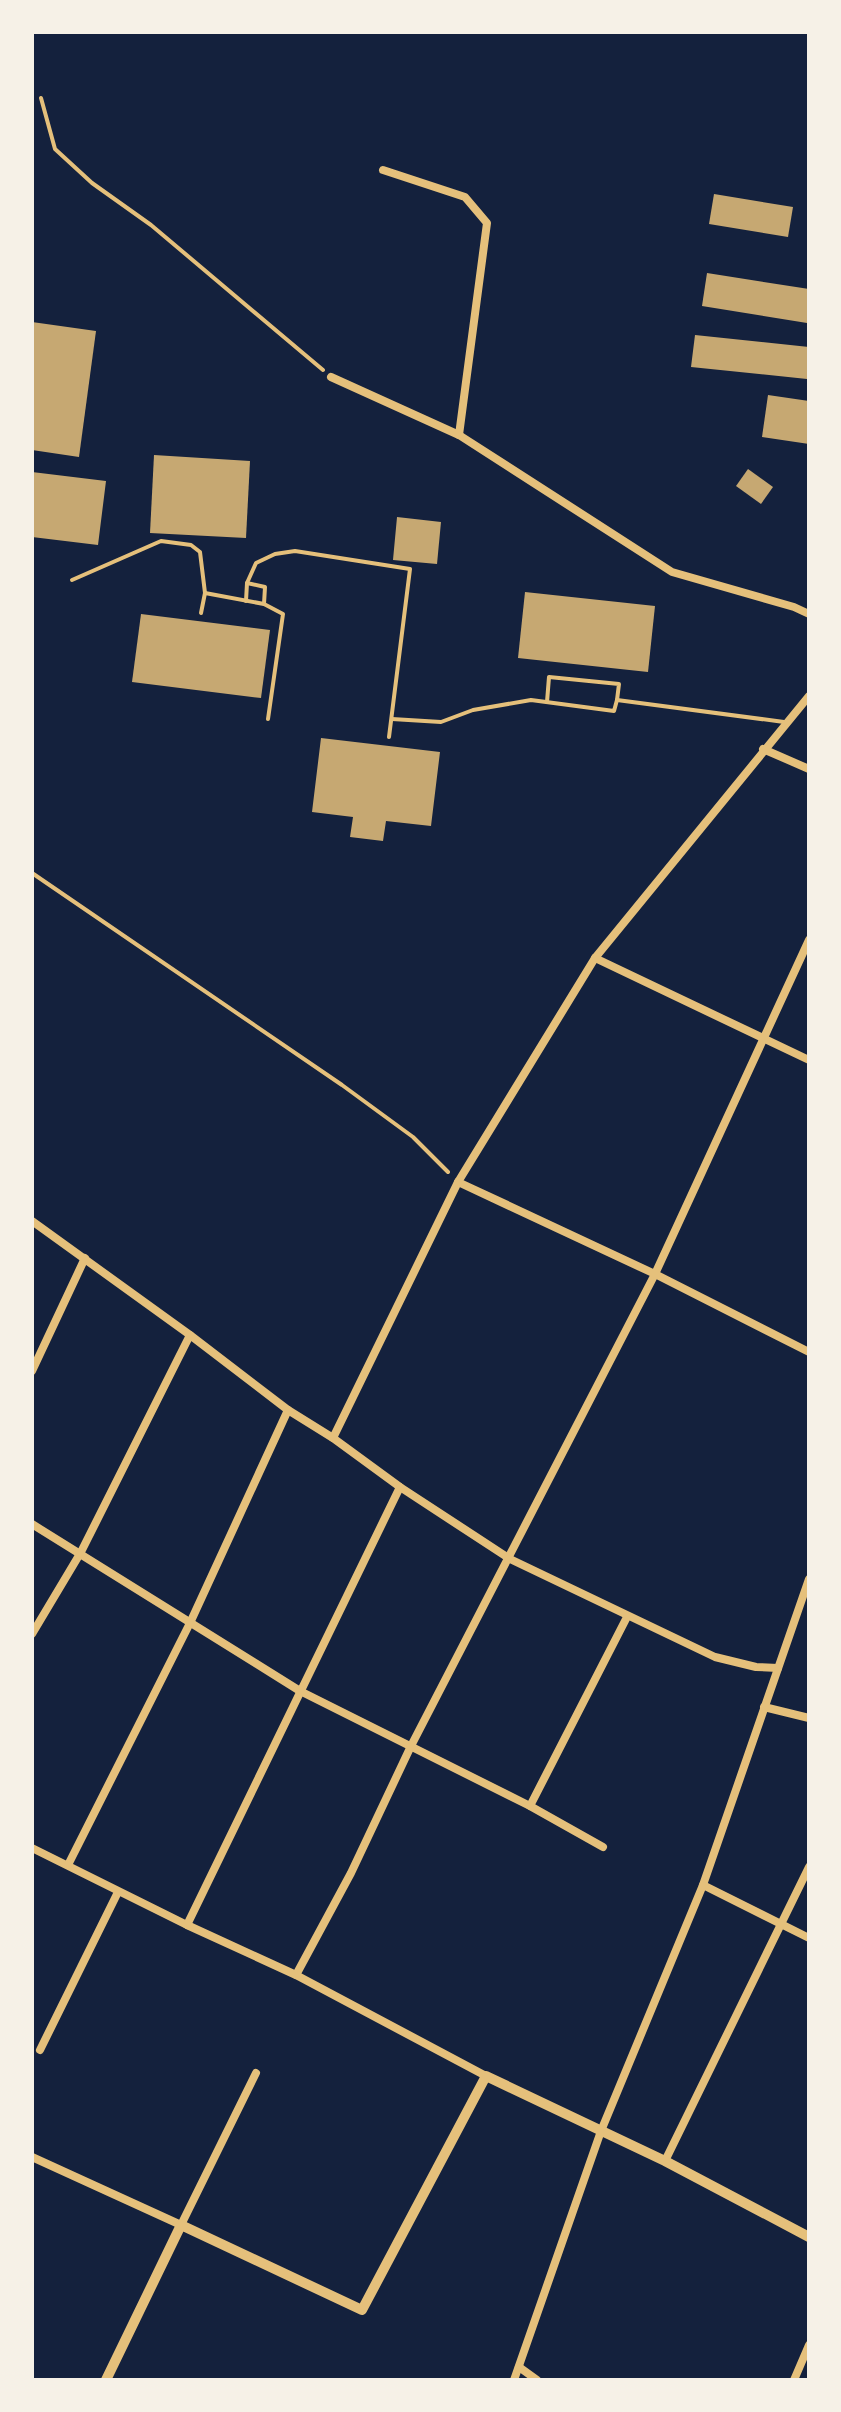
<svg xmlns="http://www.w3.org/2000/svg" width="841" height="2412" font-family="'IBM Plex Sans',sans-serif">
  <style>
    .building { fill: #c6a872 }
    .lines { fill: none; stroke-linecap: round; stroke-linejoin: round }
    .path { stroke: #e5c07b; stroke-width: 4 }
    .service { stroke: #e5c07b; stroke-width: 4 }
    .minor { stroke: #e5c07b; stroke-width: 8 }
    .tertiary { stroke: #e5c07b; stroke-width: 10 }
  </style>
  <rect width="100%" height="100%" fill="#14213d"/>
  <g class="building">
    <polygon points="714,194 793,207 788,237 709,224"/>
    <polygon points="707,273 809,289 807,323 702,306"/>
    <polygon points="32,322 96,331 79,457 32,450"/>
    <polygon points="695,335 809,347 807,379 691,367"/>
    <polygon points="768,395 809,401 809,444 762,437"/>
    <polygon points="154,455 250,461 246,538 150,533"/>
    <polygon points="748,469 773,487 761,504 736,486"/>
    <polygon points="32,472 106,481 98,545 32,537"/>
    <polygon points="397,517 441,522 437,564 393,560"/>
    <polygon points="525,592 655,606 648,672 518,658"/>
    <polygon points="141,614 270,630 261,698 132,682"/>
    <polygon points="321,738 440,752 431,826 386,821 383,841 350,837 353,817 312,812"/>
  </g>
  <g class="lines">
    <g class="path">
      <polyline points="41,98 55,149 92,183 151,225 323,370"/>
      <polyline points="32,873 342,1085 413,1137 448,1172"/>
    </g>
    <g class="service">
      <polyline points="72,580 161,541 191,545 200,552 205,593 201,613"/>
      <polyline points="205,593 264,604 283,614 268,719"/>
      <polyline points="246,601 247,583"/>
      <polyline points="264,604 265,587 247,583 256,563 275,554 295,551 410,569 389,737"/>
      <polyline points="547,702 549,677 619,684 617,700"/>
      <polyline points="392,719 441,722 473,710 531,700 614,711 617,700 784,722"/>
    </g>
    <g class="minor">
      <polyline points="383,170 465,197 487,223 459,435"/>
      <polyline points="331,377 459,435 672,572 794,607 809,614"/>
      <polyline points="763,749 809,769"/>
      <polyline points="595,958 809,1060"/>
      <polyline points="458,1182 655,1274 809,1352"/>
      <polyline points="32,1221 190,1335 288,1410 333,1438 400,1487 510,1559 715,1657 756,1667 778,1668"/>
      <polyline points="32,1371 85,1258"/>
      <polyline points="333,1438 458,1182 595,958 809,696"/>
      <polyline points="32,1524 300,1691 530,1806 603,1847"/>
      <polyline points="32,1634 81,1552 190,1335"/>
      <polyline points="764,1707 809,1718"/>
      <polyline points="530,1806 627,1617"/>
      <polyline points="32,1848 187,1925 296,1975 486,2076"/>
      <polyline points="68,1865 190,1623 288,1410"/>
      <polyline points="703,1885 809,1938"/>
      <polyline points="187,1925 400,1487"/>
      <polyline points="296,1975 351,1873 411,1746 655,1274 809,940"/>
      <polyline points="40,2050 118,1892"/>
      <polyline points="32,2157 181,2225 256,2073"/>
      <polyline points="665,2161 809,1867"/>
      <polyline points="519,2367 537,2380"/>
      <polyline points="514,2380 601,2131 703,1885 809,1579"/>
      <polyline points="794,2380 809,2345"/>
    </g>
    <polyline class="tertiary" points="106,2380 181,2225 362,2310 486,2076 665,2161 809,2237"/>
  </g>
  <rect width="841" height="2412" fill="none" stroke="#f6f1e7" stroke-width="68"/>
</svg>
